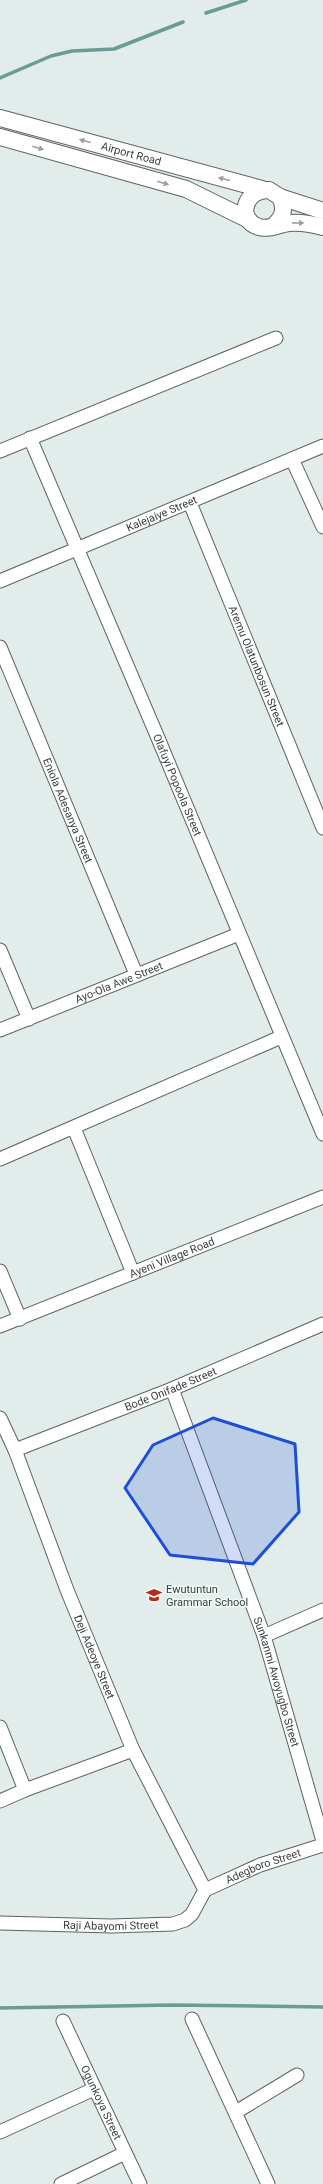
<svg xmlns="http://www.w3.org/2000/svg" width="323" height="2184" font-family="Roboto,sans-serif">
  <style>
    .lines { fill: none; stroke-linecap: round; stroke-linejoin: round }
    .stream { stroke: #699d94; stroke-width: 3.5 }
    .minor-casing { stroke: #5b6361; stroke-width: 15 }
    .major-casing { stroke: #5b6361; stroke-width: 18 }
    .minor { stroke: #fff; stroke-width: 13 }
    .major { stroke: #fff; stroke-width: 16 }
    .oneway { fill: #9c9e9e }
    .marked { fill: #1d4ed8; fill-opacity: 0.2; stroke: #1d4ed8; stroke-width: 3; stroke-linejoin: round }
    .labels { text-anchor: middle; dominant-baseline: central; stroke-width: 3; stroke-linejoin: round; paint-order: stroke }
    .street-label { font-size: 11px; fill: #393d3c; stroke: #effaf7 }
    .poi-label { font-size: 11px; fill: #393d3c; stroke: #effaf7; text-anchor: start }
  </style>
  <rect width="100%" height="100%" fill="#e2ecea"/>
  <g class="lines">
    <g class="stream">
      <polyline points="206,13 246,0"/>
      <polyline points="0,78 51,56 72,51 114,49 183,22"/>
      <polyline points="0,2008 172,2005 323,2007"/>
    </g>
    <defs>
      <g id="minor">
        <path id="s1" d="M30,438L158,738L323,1134"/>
        <polyline points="0,451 276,338"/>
        <polyline points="292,459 323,527"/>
        <path id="s2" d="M190,503L323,828"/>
        <path id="s3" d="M0,581L323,446"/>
        <path id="s4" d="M0,647L136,974"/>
        <polyline points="0,950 29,1019"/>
        <path id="s5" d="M0,1030L239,934"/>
        <polyline points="74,1128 133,1273"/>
        <polyline points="0,1159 281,1037"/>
        <polyline points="0,1271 20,1319"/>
        <path id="s6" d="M0,1326L323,1197"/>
        <path id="s7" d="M172,1389L264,1636L323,1841"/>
        <path id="s8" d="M0,1418L15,1450L67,1590L133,1750L205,1890"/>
        <path id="s9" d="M15,1450L172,1389L323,1324"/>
        <polyline points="264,1636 323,1610"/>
        <polyline points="0,1727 25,1790"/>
        <polyline points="0,1801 25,1790 133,1750"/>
        <path id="s10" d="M205,1890L260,1865L323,1845"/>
        <path id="s11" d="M0,1923L112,1926L173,1924L185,1920L192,1914L205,1890"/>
        <polyline points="192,2019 268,2184"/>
        <path id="s12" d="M63,2021L140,2184"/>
        <polyline points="236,2112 297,2075"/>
        <polyline points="0,2132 94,2089"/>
        <polyline points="61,2184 125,2153"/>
      </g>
      <g id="major">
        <path id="s13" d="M0,118L262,189"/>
        <polyline points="0,137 186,189 249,220"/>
        <polyline points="280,197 323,211"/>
        <path d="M273,226C283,218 286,209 280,197L269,190C244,189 236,220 259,227C268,230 280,224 289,223C301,222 312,224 323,227"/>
      </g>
    </defs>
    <use href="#minor" class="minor-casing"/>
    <use href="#major" class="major-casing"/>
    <use href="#minor" class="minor"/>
    <use href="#major" class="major"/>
  </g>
  <defs><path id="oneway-solid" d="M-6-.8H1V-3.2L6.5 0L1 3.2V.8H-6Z"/></defs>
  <g class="oneway">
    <use href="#oneway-solid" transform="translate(85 141) rotate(-165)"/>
    <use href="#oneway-solid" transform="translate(38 148) rotate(16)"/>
    <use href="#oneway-solid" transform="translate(224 179) rotate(-166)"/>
    <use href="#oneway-solid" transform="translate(163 183) rotate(16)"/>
    <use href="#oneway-solid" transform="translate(298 223) rotate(1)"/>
  </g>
  <path class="marked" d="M213,1418L295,1444L299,1512L253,1564L170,1555L125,1488L153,1445Z"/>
  <defs>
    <symbol id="school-bare" viewBox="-9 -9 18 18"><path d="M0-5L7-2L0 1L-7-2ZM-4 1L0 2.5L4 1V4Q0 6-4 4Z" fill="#b92c1c" stroke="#effaf7" stroke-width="2.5" paint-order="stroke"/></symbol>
  </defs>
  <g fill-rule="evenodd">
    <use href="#school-bare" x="143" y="1584" width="22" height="22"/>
  </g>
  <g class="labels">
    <g class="street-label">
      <text stroke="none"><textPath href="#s13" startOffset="136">Airport Road</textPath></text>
      <text stroke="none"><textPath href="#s3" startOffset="175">Kalejaiye Street</textPath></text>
      <text stroke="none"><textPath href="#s2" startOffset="176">Aremu Olatunbosun Street</textPath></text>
      <text stroke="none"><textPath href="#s1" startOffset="377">Olafuyi Popoola Street</textPath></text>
      <text stroke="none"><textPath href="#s4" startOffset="177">Eniola Adesanya Street</textPath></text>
      <text stroke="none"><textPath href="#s5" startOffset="128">Ayo-Ola Awe Street</textPath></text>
      <text stroke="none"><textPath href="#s6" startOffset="185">Ayeni Village Road</textPath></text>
      <text stroke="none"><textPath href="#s9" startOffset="167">Bode Onifade Street</textPath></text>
      <text stroke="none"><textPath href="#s8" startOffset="257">Deji Adeoye Street</textPath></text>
      <text stroke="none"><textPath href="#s7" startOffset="311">Sunkanmi Awoyugbo Street</textPath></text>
      <text stroke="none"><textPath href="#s10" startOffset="63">Adegboro Street</textPath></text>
      <text stroke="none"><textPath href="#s11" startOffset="111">Raji Abayomi Street</textPath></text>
      <text stroke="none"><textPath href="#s12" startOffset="90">Ogunkoya Street</textPath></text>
    </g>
    <g class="poi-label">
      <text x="166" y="1589">Ewutuntun<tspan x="166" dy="13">Grammar School</tspan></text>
    </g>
  </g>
</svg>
